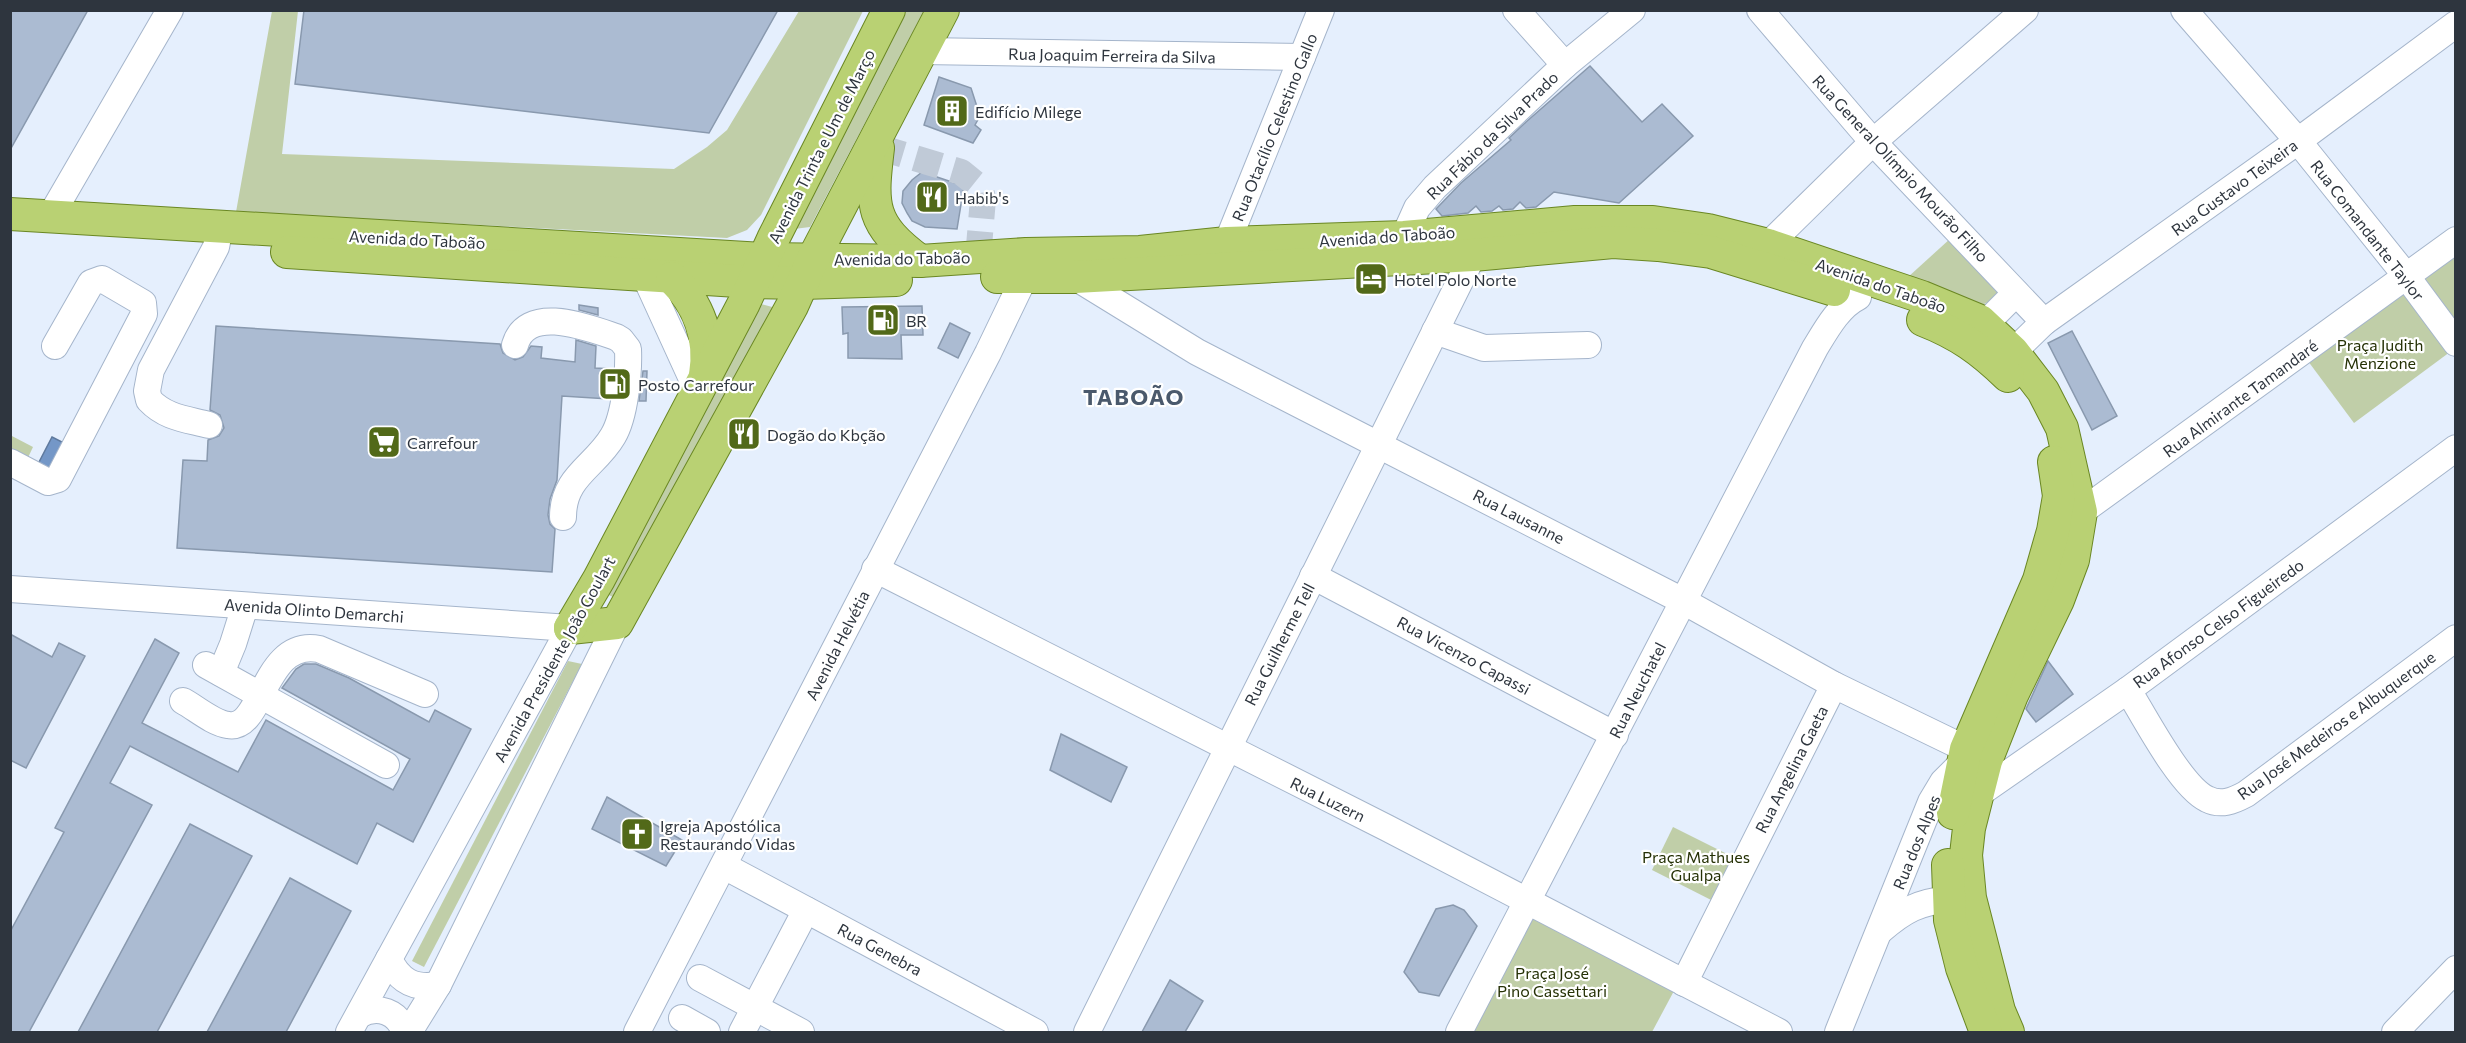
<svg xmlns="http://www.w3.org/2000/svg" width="2466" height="1043" font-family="Commissioner,sans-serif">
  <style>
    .green { fill: #c0cea8 }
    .water { fill: #7497c7; stroke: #5f7a9e; stroke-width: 1.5 }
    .building { fill: #abbbd2; stroke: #8999ae; stroke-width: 1.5 }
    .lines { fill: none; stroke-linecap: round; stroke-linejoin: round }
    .minor-tunnel { stroke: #c0cad7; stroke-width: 26; stroke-dasharray: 26 13; stroke-linecap: butt }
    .minor-casing { stroke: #a5b5cb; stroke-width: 28 }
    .major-casing { stroke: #6a8723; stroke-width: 34 }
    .minor { stroke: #fff; stroke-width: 26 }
    .major { stroke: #b9d173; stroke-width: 32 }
    .labels { text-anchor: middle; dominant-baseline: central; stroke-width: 4.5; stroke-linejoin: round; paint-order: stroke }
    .street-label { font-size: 16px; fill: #2e353e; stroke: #fff }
    .poi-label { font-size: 16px; fill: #2e353e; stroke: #fff; text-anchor: start }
    .park-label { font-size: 16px; fill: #253105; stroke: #fff }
    .district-label { font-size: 22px; font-weight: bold; letter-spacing: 1.5px; fill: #4a596c; stroke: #fff }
  </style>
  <rect width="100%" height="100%" fill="#e5effd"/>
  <g class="green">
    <polygon points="272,11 298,11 282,154 674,169 707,147 727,130 799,11 863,11 761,215 747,230 727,238 236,212"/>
    <polygon points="900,11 924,11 810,227 794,229"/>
    <polygon points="1951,238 2003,295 1982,305 1907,278"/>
    <polygon points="2455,245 2455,333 2413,277"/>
    <polygon points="2405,283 2454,349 2354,423 2305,357"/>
    <polygon points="757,303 776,308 624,603 607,594"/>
    <polygon points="10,435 33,447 25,464 11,456"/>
    <polygon points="568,661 582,664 424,967 412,961"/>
    <polygon points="1673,827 1741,861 1719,904 1652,870"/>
    <polygon points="1530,913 1675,989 1652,1032 1467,1032"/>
  </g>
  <polygon class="water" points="52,437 66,444 51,474 37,466"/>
  <g class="building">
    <polygon points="10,10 88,10 10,150"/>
    <polygon points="304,10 778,10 709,133 295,84"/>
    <polygon points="1590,66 1642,122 1662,104 1693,136 1619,203 1554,192 1536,207 1526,208 1520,202 1513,209 1503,210 1499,206 1492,211 1481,212 1476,206 1468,213 1442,216 1436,209 1461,183 1511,140 1509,138 1526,122"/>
    <polygon points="939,77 971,88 980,116 975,125 981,130 973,143 924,125"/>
    <polygon points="922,172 964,186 957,229 925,227 912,221 907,213 902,203 903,191 912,180"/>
    <polygon points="579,305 598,308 598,315 579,310"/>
    <polygon points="922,306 923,335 901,335 902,359 848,358 848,333 843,334 842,307"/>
    <polygon points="950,323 970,333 958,358 938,348"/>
    <polygon points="216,326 500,344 503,353 515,360 523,357 531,346 542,347 541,358 575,362 576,340 596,346 595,368 613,369 609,399 562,396 557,480 550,499 548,515 550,524 555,529 552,572 177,548 183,460 207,461 208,440 219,436 224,428 220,415 210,410"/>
    <polygon points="2072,331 2117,416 2092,430 2048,343"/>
    <polygon points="643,371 647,371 646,401 639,401"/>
    <polygon points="10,634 52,657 59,643 85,656 26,768 10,760"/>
    <polygon points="155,639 179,653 142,723 238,772 266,720 393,790 410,759 282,688 296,669 304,664 316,664 349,678 429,722 435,710 471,729 413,842 377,823 357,864 130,746 110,783 152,805 29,1032 10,1032 10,932 64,832 55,828"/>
    <polygon points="2048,661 2073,694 2036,722 2026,709"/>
    <polygon points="1061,734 1127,767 1111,802 1050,770"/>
    <polygon points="607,797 682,840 666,866 592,829"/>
    <polygon points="190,824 252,856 157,1032 78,1032"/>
    <polygon points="290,878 351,911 286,1032 207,1032"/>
    <polygon points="1453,905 1464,910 1477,926 1439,996 1419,992 1404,972 1436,909"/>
    <polygon points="1170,980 1203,1001 1185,1032 1142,1032"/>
  </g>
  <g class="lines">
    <polyline class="minor-tunnel" points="878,147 961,172 981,188 983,199 978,258"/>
    <defs>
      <g id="minor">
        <polyline points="1516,10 1565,65"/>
        <polyline points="1760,10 1873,142 2044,322"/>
        <polyline points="2184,10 2298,141 2407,277 2456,343"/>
        <polyline points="922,51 1302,57"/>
        <polyline points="50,217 170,10"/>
        <polyline points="1404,237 1417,208 1435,187 1565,65 1632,10"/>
        <polyline points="1227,243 1321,10"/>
        <polyline points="1757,258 1768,245 1873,142 2025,10"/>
        <polyline points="645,276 698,392"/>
        <polyline points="1075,277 1197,352 1228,368 1683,601 1834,685 1966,749"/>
        <polyline points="1984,325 2016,293"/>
        <polyline points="1435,331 1484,348 1588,345"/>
        <path d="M515,345C527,304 586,327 616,337L621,340L628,349C629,372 625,416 613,436C595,467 563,476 563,517"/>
        <polyline points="2013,352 2044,322 2298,141 2456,24"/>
        <path d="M209,425C186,419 166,418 149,400L147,391L151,370L216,247L220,227"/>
        <polyline points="10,462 48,482 58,479 144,314 143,303 102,279 91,283 55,346"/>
        <polyline points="2081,512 2456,240"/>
        <polyline points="875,569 1387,828 1779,1032"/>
        <polyline points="1313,576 1615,735"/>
        <polyline points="10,589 570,628 349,1032"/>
        <polyline points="206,665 386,765"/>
        <polyline points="221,673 233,644 245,606"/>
        <path d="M2128,690C2144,716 2181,787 2207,799C2221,806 2233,801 2246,794L2456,638"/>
        <path d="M183,701C196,708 213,723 228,725C263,732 263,638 319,649L425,694"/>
        <polyline points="1977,795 2128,690 2456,448"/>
        <polyline points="724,866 1035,1032"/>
        <path d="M1881,930C1904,910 1919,902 1950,899"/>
        <path d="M389,959C399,981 414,989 438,985"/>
        <polyline points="700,978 801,1032"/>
        <polyline points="1684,983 1834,685"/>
        <path d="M359,1015C378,1004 398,1012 405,1032"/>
        <polyline points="682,1018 707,1032"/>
        <polyline points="409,1032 438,985 617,623"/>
        <polyline points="637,1032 988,353 1025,276 1026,261"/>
        <polyline points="742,1032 806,910"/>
        <polyline points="1087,1032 1473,255"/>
        <path d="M1459,1032L1815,348C1826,330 1839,306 1858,297"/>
        <polyline points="1838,1032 1931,802 1943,782 1963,762"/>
        <polyline points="2395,1032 2456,969"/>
      </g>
      <g id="major">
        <path d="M878,148C871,206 870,224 920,261"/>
        <polyline points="10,214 765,259 920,261 1026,254 1140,252 1227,243 1404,237 1575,222 1653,222 1708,230 1768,245 1922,297 1980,321 2013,352 2043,391 2062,428 2081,512 2073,560 2058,600 2012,695 1986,761 1969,828 1966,855 1970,898 1999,1011 2008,1032"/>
        <polyline points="287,252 753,282 803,283 896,280"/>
        <polyline points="997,277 1075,277 1473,255 1613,242 1658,245 1711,252 1834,290"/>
        <path d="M672,278C699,304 711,338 705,375"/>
        <path d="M1923,320C1959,334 1981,350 2008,376"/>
        <polyline points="570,628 617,623 792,306 813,259 943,10"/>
        <polyline points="570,628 599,579 744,303 773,239 889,10"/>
        <polyline points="1953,813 1966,749 2039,580 2053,531 2059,496 2054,462"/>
        <polyline points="1948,865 1950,920 1962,968 1986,1032"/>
      </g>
    </defs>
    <use href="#minor" class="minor-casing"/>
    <use href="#major" class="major-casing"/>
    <use href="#minor" class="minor"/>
    <use href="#major" class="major"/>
  </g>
  <defs>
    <symbol id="building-square" viewBox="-11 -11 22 22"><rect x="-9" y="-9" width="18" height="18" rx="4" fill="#526919" stroke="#fff"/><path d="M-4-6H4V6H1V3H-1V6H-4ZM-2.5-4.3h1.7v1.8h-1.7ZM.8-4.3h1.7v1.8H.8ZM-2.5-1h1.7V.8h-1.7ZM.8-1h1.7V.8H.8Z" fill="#fff"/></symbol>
    <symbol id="restaurant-square" viewBox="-11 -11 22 22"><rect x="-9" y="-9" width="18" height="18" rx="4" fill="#526919" stroke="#fff"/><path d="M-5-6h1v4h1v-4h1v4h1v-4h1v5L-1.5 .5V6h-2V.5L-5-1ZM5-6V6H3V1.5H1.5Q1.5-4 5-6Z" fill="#fff"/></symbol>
    <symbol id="hotel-square" viewBox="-11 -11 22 22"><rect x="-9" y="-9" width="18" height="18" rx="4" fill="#526919" stroke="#fff"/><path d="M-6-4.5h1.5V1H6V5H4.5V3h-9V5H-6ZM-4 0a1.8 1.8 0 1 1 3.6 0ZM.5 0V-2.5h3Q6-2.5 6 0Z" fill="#fff"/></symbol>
    <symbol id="fuel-square" viewBox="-11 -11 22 22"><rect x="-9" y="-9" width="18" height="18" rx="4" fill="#526919" stroke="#fff"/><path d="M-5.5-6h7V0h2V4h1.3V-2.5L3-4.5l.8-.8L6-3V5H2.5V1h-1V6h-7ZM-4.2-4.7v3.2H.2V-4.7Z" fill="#fff"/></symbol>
    <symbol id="supermarket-square" viewBox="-11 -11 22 22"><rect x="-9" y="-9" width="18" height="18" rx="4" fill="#526919" stroke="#fff"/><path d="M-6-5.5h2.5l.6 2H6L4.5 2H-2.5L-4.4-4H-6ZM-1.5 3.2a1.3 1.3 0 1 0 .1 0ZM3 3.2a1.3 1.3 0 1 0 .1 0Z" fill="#fff"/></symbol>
    <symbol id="church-square" viewBox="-11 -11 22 22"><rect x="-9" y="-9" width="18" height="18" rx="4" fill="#526919" stroke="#fff"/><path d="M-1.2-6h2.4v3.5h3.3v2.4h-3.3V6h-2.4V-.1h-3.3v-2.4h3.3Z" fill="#fff"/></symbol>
  </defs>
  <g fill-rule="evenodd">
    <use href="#building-square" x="933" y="92" width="38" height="38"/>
    <use href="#restaurant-square" x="913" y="178" width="38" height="38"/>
    <use href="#hotel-square" x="1352" y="260" width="38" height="38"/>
    <use href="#fuel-square" x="864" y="301" width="38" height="38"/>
    <use href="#fuel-square" x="596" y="365" width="38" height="38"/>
    <use href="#restaurant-square" x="725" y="415" width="38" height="38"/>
    <use href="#supermarket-square" x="365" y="423" width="38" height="38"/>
    <use href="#church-square" x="618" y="815" width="38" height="38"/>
  </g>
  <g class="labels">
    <g class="street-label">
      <text transform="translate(1112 55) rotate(1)">Rua Joaquim Ferreira da Silva</text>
      <text transform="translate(1274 127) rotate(-68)">Rua Otacílio Celestino Gallo</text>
      <text transform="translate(1492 135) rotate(-44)">Rua Fábio da Silva Prado</text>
      <text transform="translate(821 146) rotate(-63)">Avenida Trinta e Um de Março</text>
      <text transform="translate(1901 168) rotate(47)">Rua General Olímpio Mourão Filho</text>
      <text transform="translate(2234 187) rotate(-36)">Rua Gustavo Teixeira</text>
      <text transform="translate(2368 230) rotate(52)">Rua Comandante Taylor</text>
      <text transform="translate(1387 236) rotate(-4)">Avenida do Taboão</text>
      <text transform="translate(417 239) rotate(3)">Avenida do Taboão</text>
      <text transform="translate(902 258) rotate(-1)">Avenida do Taboão</text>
      <text transform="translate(1881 285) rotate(19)">Avenida do Taboão</text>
      <text transform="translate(2240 398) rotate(-36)">Rua Almirante Tamandaré</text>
      <text transform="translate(1519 516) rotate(27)">Rua Lausanne</text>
      <text transform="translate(314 610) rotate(4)">Avenida Olinto Demarchi</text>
      <text transform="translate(2218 623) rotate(-36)">Rua Afonso Celso Figueiredo</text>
      <text transform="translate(1279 644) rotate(-63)">Rua Guilherme Tell</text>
      <text transform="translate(837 645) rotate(-63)">Avenida Helvétia</text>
      <text transform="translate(1464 655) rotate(28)">Rua Vicenzo Capassi</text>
      <text transform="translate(554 659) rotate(-61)">Avenida Presidente João Goulart</text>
      <text transform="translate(1637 690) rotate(-63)">Rua Neuchatel</text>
      <text transform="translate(2336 725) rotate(-36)">Rua José Medeiros e Albuquerque</text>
      <text transform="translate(1791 769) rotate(-63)">Rua Angelina Gaeta</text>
      <text transform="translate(1328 799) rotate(26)">Rua Luzern</text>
      <text transform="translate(1916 842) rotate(-68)">Rua dos Alpes</text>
      <text transform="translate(880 949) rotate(28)">Rua Genebra</text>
    </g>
    <g class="poi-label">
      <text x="975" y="111">Edifício Milege</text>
      <text x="955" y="197">Habib's</text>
      <text x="1394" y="279">Hotel Polo Norte</text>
      <text x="906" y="320">BR</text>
      <text x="638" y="384">Posto Carrefour</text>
      <text x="767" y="434">Dogão do Kbção</text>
      <text x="407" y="442">Carrefour</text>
      <text x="660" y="825">Igreja Apostólica<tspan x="660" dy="18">Restaurando Vidas</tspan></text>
    </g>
    <g class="park-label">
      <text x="2380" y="344">Praça Judith<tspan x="2380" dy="18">Menzione</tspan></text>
      <text x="1696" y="856">Praça Mathues<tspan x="1696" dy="18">Gualpa</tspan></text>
      <text x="1552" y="972">Praça José<tspan x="1552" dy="18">Pino Cassettari</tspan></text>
    </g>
    <g class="district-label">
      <text x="1134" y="396">TABOÃO</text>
    </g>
  </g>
  <rect width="2466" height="1043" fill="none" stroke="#2e353e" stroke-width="24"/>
</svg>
